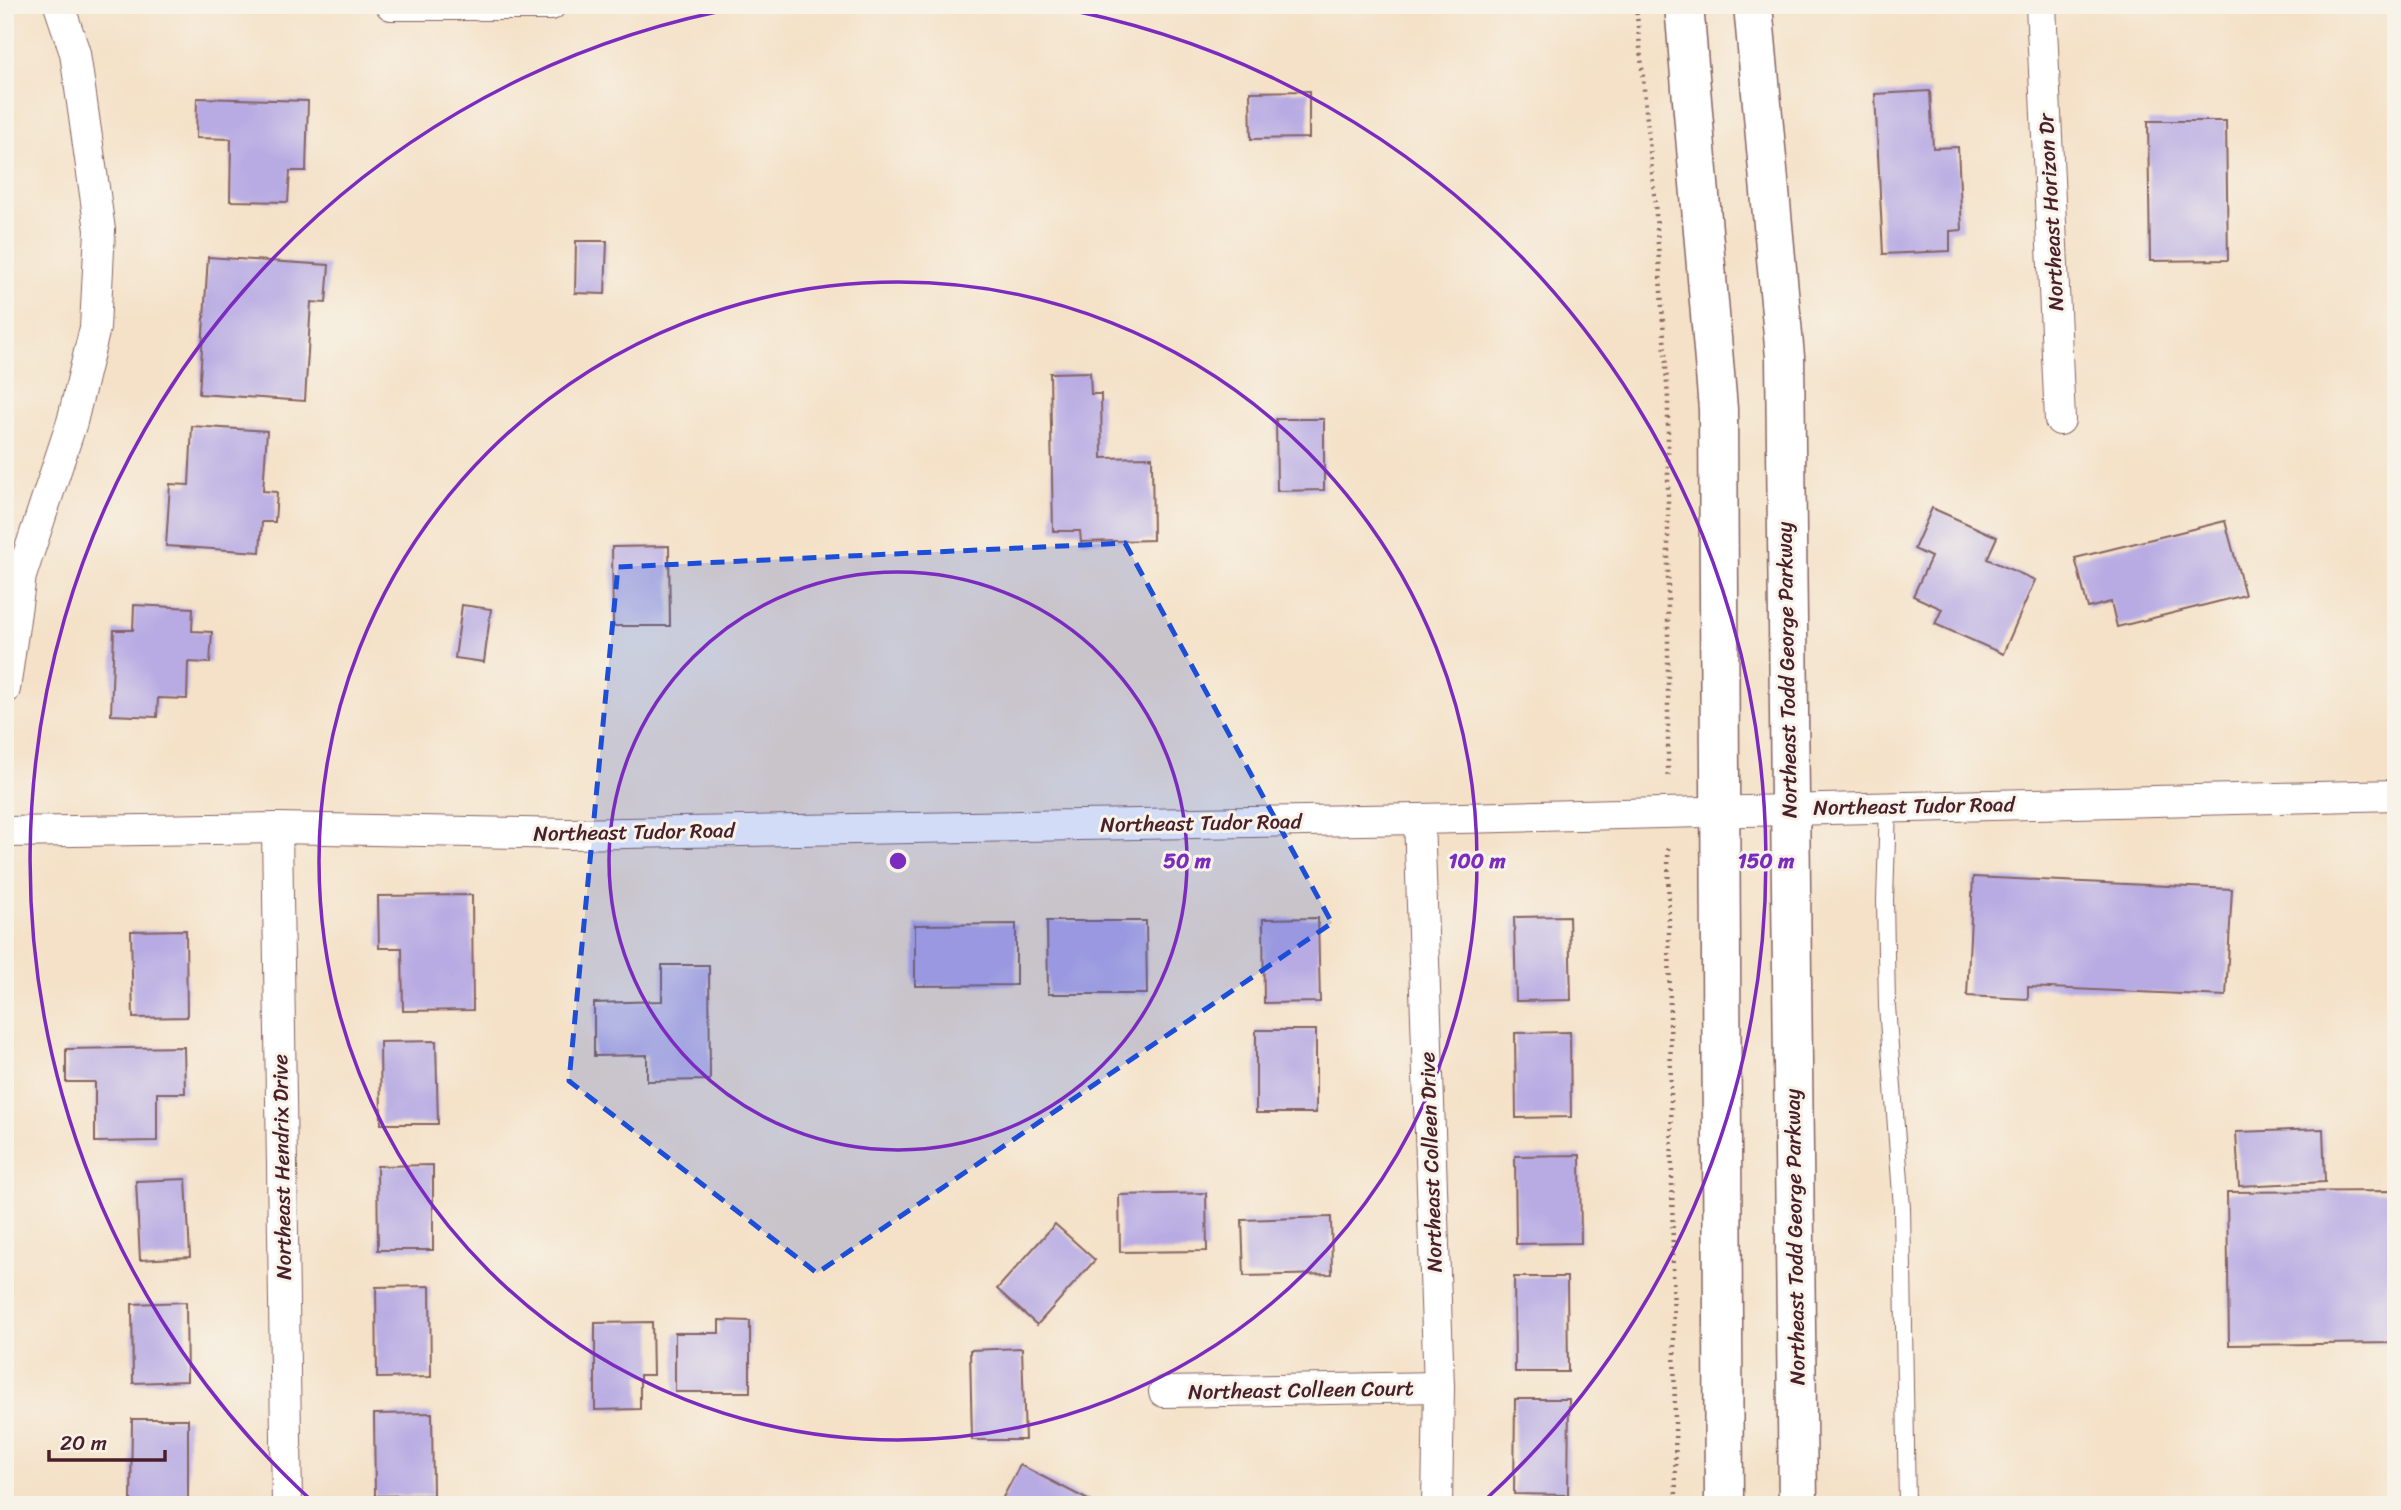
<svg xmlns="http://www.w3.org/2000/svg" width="2401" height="1510" font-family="Sriracha,sans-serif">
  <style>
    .building { fill: #b8abe3 }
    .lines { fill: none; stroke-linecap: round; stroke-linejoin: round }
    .lane-casing { stroke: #866362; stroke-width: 18 }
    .street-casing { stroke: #866362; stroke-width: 32 }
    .secondary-casing { stroke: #866362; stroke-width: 41 }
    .path { stroke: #866362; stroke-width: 4.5; stroke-dasharray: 2 5; stroke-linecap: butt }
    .lane { stroke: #fff; stroke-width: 16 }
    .street { stroke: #fff; stroke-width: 30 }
    .secondary { stroke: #fff; stroke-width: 38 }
    .marked { fill: #1d4ed8; fill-opacity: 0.2; stroke: #1d4ed8; stroke-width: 5; stroke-dasharray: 14 9; stroke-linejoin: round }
    .ring { fill: none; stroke: #7b2cbf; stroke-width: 3.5 }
    .labels { text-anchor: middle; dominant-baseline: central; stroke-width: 6; stroke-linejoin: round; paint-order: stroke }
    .street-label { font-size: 21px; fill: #4a1f2b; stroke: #f7f3e8 }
    .centre { fill: #7b2cbf; stroke: #f7f3e8; stroke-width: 3.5 }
    .ring-label { font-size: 21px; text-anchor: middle; font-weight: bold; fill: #7b2cbf; stroke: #f7f3e8; stroke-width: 6; stroke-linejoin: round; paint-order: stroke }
  </style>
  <rect width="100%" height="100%" fill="#f7f3e8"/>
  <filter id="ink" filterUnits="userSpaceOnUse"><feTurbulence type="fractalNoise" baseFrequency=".0143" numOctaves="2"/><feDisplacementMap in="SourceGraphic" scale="14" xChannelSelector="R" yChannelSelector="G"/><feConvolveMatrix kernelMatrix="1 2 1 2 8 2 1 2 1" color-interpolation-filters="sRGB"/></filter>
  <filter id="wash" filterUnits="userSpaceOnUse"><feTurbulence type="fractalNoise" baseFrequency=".00686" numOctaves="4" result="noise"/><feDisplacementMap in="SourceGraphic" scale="28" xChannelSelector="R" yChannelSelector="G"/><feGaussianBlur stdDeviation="1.57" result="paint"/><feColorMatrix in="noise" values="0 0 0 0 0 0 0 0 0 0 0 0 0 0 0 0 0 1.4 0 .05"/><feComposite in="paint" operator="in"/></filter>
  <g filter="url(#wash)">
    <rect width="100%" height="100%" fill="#f4e1c7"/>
    <g id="blocks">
      <g class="building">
        <polygon points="1309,91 1309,138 1251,139 1250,92"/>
        <polygon points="1930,91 1933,148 1958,147 1962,230 1950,231 1950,251 1883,254 1875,94"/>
        <polygon points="197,98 308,101 306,171 290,171 288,202 230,201 231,139 196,138"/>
        <polygon points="2148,121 2226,121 2228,260 2150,261"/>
        <polygon points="576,241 607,241 605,294 575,293"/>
        <polygon points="208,257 329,265 326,303 311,302 305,401 199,394"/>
        <polygon points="1090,372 1091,394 1101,394 1102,458 1152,457 1153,540 1081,542 1080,531 1053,531 1050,373"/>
        <polygon points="1276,419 1324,419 1324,490 1277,491"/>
        <polygon points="192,426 267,431 263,491 277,492 275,522 262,522 260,552 166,546 170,484 189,485"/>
        <polygon points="1932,508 1997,537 1987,559 2035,580 2003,654 1935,624 1942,609 1913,596 1931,557 1914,549"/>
        <polygon points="2225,521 2245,595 2117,627 2111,602 2088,608 2075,558"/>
        <polygon points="669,546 670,626 613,626 612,547"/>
        <polygon points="134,605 193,608 192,631 212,632 210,663 188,662 187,699 158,698 157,717 111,715 114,630 133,630"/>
        <polygon points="462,605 491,609 484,662 455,658"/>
        <polygon points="1973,877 2232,889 2226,996 2028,987 2028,999 1967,996"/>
        <polygon points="472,895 473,1010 403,1011 402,948 379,948 378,896"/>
        <polygon points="1569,916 1571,1000 1516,1001 1514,917"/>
        <polygon points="1318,918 1320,1002 1264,1003 1263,919"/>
        <polygon points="1047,921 1146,921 1147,994 1048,994"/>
        <polygon points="1016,924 1016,985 915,986 915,925"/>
        <polygon points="186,930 187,1017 133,1018 131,931"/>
        <polygon points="662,965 709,965 710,1080 647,1081 647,1055 594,1056 594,1003 662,1001"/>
        <rect x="1256" y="1030" width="60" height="83"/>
        <polygon points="1570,1032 1571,1117 1516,1118 1515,1033"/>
        <polygon points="436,1041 438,1124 381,1124 380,1042"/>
        <polygon points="184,1047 185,1093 157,1093 157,1141 95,1142 95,1082 66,1082 66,1049"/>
        <polygon points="2323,1129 2325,1182 2239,1186 2236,1132"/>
        <polygon points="1580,1155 1581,1243 1516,1244 1515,1156"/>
        <polygon points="433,1165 433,1250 378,1250 377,1166"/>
        <polygon points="186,1179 190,1257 140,1260 136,1181"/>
        <polygon points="2396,1191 2396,1343 2229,1345 2227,1192"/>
        <polygon points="1206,1193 1207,1251 1120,1252 1119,1195"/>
        <polygon points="1331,1217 1332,1274 1244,1276 1242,1220"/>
        <polygon points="1055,1224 1095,1260 1037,1325 997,1289"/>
        <polygon points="1514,1277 1567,1277 1568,1372 1515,1372"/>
        <polygon points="430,1286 431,1377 377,1378 376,1287"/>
        <polygon points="186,1302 187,1381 133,1383 132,1304"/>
        <polygon points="719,1320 750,1321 750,1392 675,1392 675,1333 719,1333"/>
        <polygon points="652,1322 653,1375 640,1375 640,1409 595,1410 595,1323"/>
        <polygon points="1022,1348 1025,1440 972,1440 970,1350"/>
        <polygon points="1515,1399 1569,1399 1568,1495 1514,1494"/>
        <polygon points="432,1413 433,1495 375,1496 374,1414"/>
        <polygon points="132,1419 188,1419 188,1505 131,1505"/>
        <polygon points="1020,1465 1098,1505 999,1505"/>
      </g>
    </g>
  </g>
  <g filter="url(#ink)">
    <use href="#blocks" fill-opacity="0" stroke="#866362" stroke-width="2"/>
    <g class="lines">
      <defs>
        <polyline id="lane" points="1888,806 1885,900 1887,1006 1902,1208 1907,1505"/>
        <g id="street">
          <polyline points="391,5 551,5"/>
          <polyline points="2041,5 2060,420"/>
          <polyline points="5,689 21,576 72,422 95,328 100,230 75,53 59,5"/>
          <polyline points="1419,819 1439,1387 1437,1505"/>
          <polyline points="277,828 287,1505"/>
          <polyline points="5,832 277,828 567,834 1419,819 2396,795"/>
          <polyline points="1164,1392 1439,1387"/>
        </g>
        <g id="secondary">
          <polyline points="1684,5 1718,409 1724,1505"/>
          <polyline points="1753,5 1785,357 1798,1505"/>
        </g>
      </defs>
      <use href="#lane" class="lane-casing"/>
      <use href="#street" class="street-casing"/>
      <use href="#secondary" class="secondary-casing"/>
      <g class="path">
        <polyline points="1636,5 1656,214 1668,399 1668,780"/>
        <polyline points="1668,848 1676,1505"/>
      </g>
      <use href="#lane" class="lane"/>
      <use href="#street" class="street"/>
      <use href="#secondary" class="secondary"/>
    </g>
  </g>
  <path class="marked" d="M1125,543L1332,923L817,1273L569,1081L618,567Z"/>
  <g class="ring">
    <circle cx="898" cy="861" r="289"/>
    <circle cx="898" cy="861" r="579"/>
    <path d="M312 1501A868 868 0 0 1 747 6M1049 6A868 868 0 0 1 1484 1501"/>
  </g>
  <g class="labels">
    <g class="street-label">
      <text transform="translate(2051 212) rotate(-93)">Northeast Horizon Dr</text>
      <text transform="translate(1787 670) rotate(-91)">Northeast Todd George Parkway</text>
      <text transform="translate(1914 806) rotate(-1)">Northeast Tudor Road</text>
      <text transform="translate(1201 823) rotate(-1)">Northeast Tudor Road</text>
      <text transform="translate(634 832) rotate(-1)">Northeast Tudor Road</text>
      <text transform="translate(1431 1162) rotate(-92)">Northeast Colleen Drive</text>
      <text transform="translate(282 1167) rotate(-91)">Northeast Hendrix Drive</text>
      <text transform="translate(1795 1237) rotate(-91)">Northeast Todd George Parkway</text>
      <text transform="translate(1301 1390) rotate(-1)">Northeast Colleen Court</text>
    </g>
  </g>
  <circle cx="898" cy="861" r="10" class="centre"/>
  <g class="ring-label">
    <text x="1187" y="868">50 m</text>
    <text x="1477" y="868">100 m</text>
    <text x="1766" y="868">150 m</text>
  </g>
  <rect width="2401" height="1510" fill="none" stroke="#f7f3e8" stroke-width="28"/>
  <path d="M49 1450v10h116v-10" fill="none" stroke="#4a1f2b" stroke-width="3.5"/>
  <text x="60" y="1450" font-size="21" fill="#4a1f2b" stroke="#f7f3e8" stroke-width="5" paint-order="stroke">20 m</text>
</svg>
